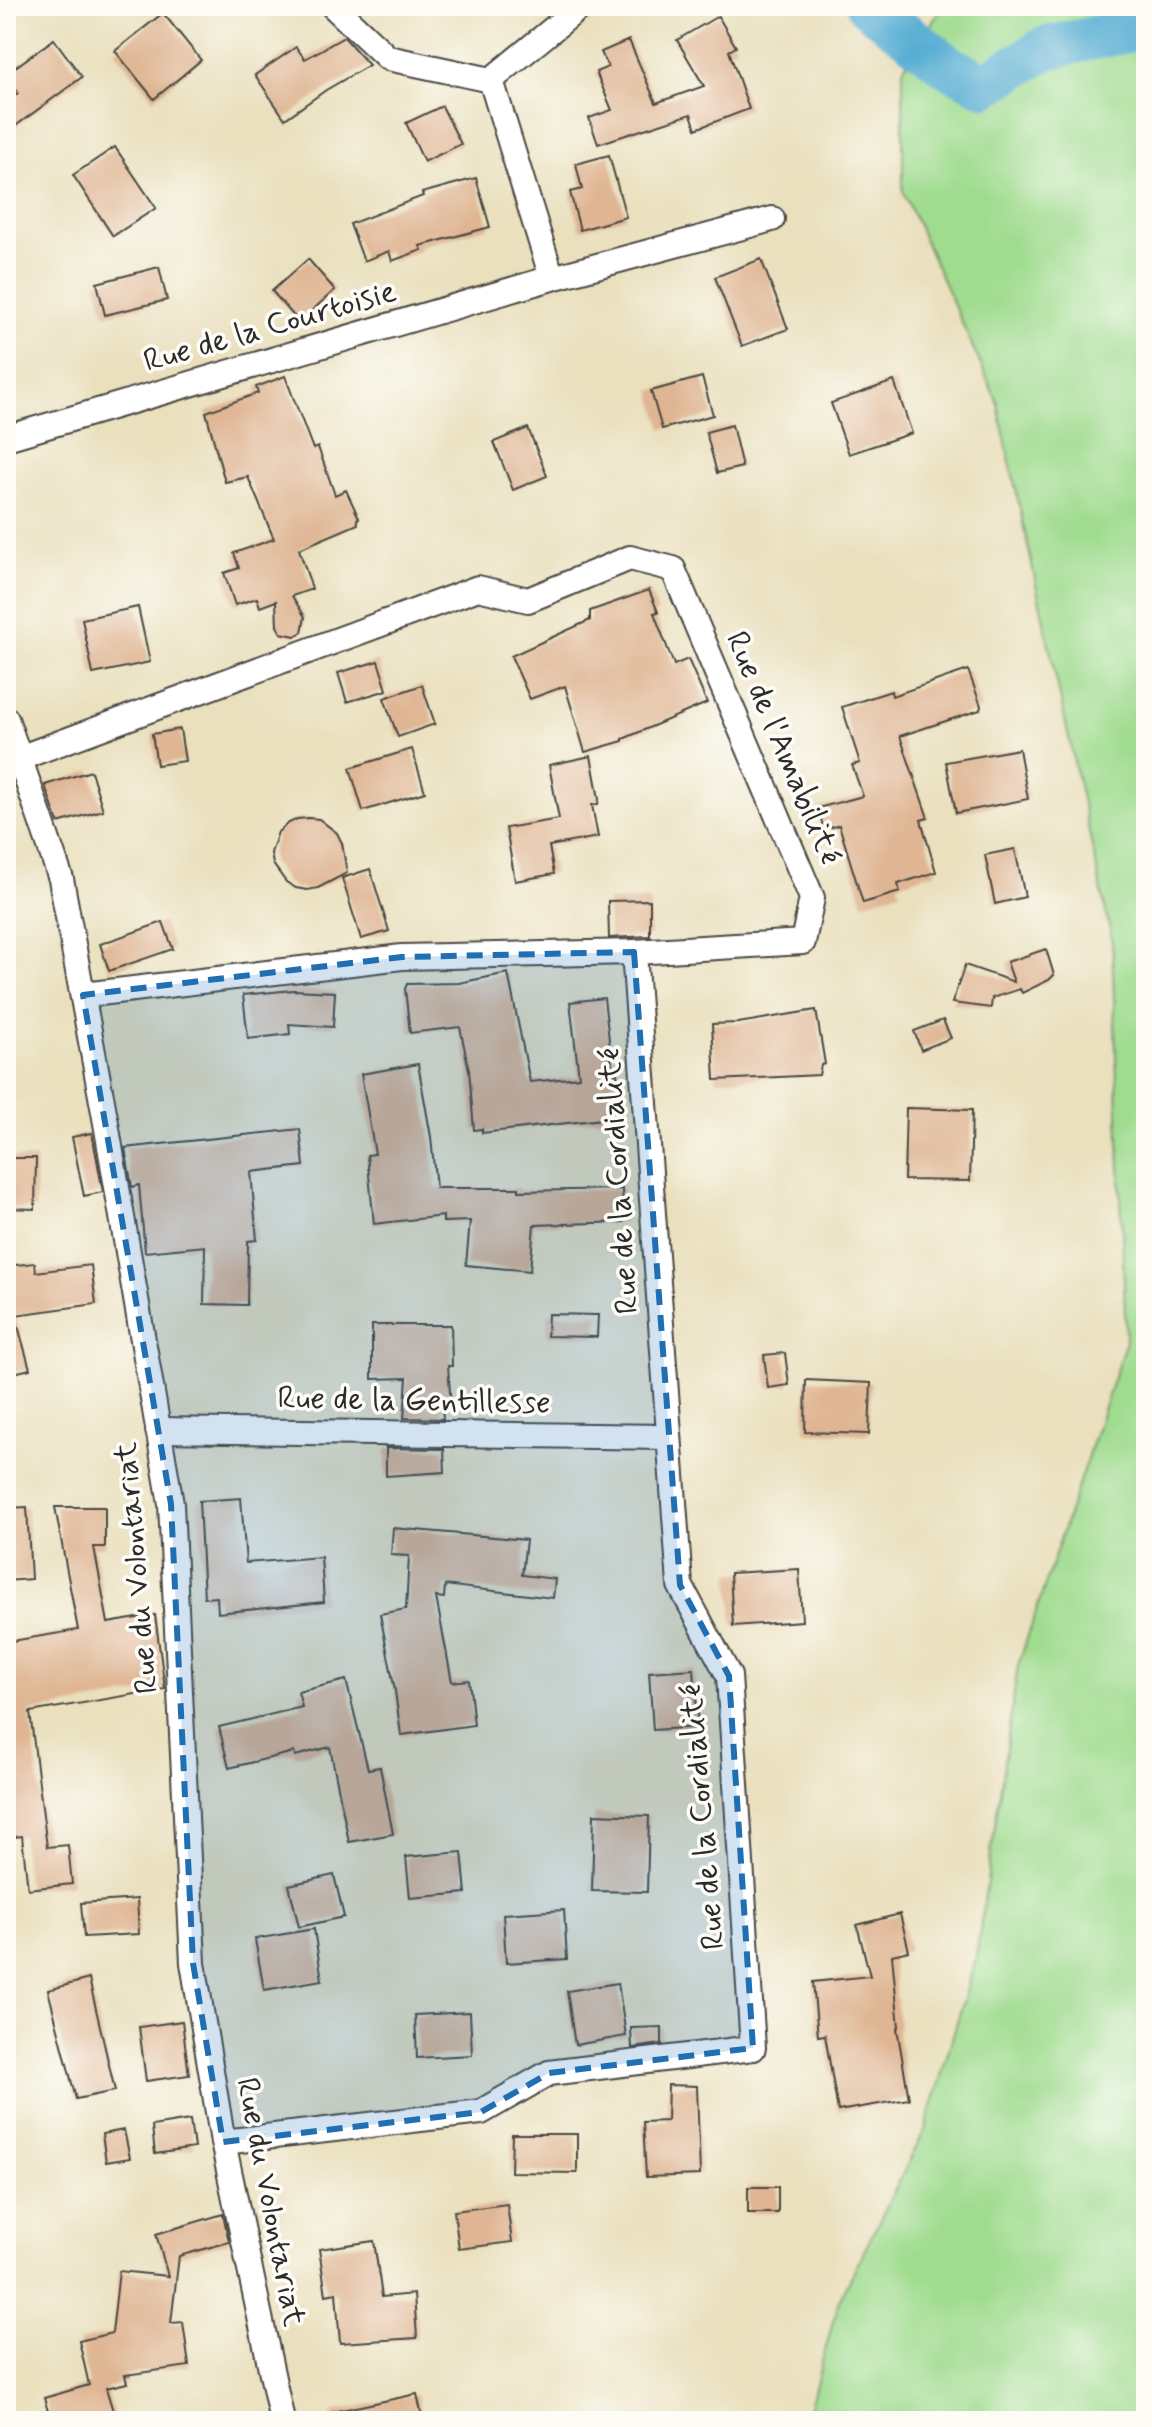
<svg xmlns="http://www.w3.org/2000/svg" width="1152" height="2427" font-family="Mynerve,sans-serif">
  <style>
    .green { fill: #a0dc90; stroke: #66845e; stroke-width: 2 }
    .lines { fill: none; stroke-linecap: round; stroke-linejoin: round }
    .river { stroke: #56add3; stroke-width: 44 }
    .building { fill: #dfb593 }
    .minor-casing { stroke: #484641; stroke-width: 28 }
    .minor { stroke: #fff; stroke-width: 24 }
    .marked { fill: #1f6fb2; fill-opacity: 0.2; stroke: #1f6fb2; stroke-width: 6; stroke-dasharray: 16 10; stroke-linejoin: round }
    .labels { text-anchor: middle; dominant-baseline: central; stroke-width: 7; stroke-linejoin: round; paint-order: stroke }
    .street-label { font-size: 32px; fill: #2b2b2b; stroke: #fdfcf7 }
  </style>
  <rect width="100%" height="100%" fill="#fdfcf7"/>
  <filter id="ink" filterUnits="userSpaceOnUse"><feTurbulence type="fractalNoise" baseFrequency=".0125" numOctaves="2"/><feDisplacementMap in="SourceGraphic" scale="16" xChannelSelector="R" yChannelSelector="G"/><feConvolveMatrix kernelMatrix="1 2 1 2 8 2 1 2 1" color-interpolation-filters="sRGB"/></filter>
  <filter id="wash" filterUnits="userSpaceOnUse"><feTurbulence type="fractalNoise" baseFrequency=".006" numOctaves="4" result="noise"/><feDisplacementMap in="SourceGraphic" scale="32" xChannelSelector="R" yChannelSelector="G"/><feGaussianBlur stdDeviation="1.8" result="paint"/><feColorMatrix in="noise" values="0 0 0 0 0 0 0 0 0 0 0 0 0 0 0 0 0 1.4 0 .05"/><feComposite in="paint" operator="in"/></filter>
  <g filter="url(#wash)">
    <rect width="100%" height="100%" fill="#eae0be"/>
    <polygon class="green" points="943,6 1146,6 1146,2421 806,2421 838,2303 925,2130 976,1958 1018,1666 1126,1341 1112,940 997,401 903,192 903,69"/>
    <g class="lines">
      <polyline class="river" points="868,6 951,68 985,85 1046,48 1146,27"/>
    </g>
    <g id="blocks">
      <g class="building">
        <polygon points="163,13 201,60 154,99 115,51"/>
        <polygon points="718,16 736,47 729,51 749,109 696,129 691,114 598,144 589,118 612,110 596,72 608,67 601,52 629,40 656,103 704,86 677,40"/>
        <polygon points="344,37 369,65 326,90 285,119 255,75 296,47 305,59"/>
        <polygon points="54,39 82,77 6,133 6,102 18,93 6,74"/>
        <polygon points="442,106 461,144 424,162 406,123"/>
        <polygon points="115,147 156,208 113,236 73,175"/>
        <polygon points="609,155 626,217 580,230 570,192 582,189 576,164"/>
        <polygon points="476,178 490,227 420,246 422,250 392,261 389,251 364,261 350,224 423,196 422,193"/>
        <polygon points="308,259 335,290 299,322 272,291"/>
        <polygon points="761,259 788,329 742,346 715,277"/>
        <polygon points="159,267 167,300 105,315 97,283"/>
        <polygon points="285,376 313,449 318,447 335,495 346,490 359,518 357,519 358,524 299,549 312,589 292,596 305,617 302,632 295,636 281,633 277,626 276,601 260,607 257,598 235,605 224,573 239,568 234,553 274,539 248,477 225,482 206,412 258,393 256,387"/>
        <polygon points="702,377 713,415 662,429 651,391"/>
        <polygon points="894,381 912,433 849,454 831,403"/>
        <polygon points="732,425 742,467 717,473 706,432"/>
        <polygon points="528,428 547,476 513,490 494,442"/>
        <polygon points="649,590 658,612 654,613 674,665 688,659 707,703 623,739 623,741 585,752 565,686 530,699 511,656 590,620 590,611"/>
        <polygon points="138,607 150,662 93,674 82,619"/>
        <polygon points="378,661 387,690 347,702 338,673"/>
        <polygon points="968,670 981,706 980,710 900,736 928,818 921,820 936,872 898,884 900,892 863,903 839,825 824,830 818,808 863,796 852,765 860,763 842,707 891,691 892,696"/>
        <polygon points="422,685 435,724 398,737 384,698"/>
        <polygon points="180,729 185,761 157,765 152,734"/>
        <polygon points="412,749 425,792 363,811 350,768"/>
        <polygon points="1019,749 1028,799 956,813 946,762"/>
        <polygon points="591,756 599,799 598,804 592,805 598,837 549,846 554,874 515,881 506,828 559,819 549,765"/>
        <polygon points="91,771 103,810 58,823 45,785"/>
        <polygon points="308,818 319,819 337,833 342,843 347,873 318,888 307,890 296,888 286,882 273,864 271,853 278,832 287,824 297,819"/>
        <polygon points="1015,849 1025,897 995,904 985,855"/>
        <polygon points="370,869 389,931 361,939 342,878"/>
        <polygon points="650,900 650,936 609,938 608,901"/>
        <polygon points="163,922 173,949 109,971 100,944"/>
        <polygon points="1046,949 1054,975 1049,980 1022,993 1020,989 992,998 991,1008 952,1003 965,965 1014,982 1007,962"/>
        <polygon points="508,973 530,1082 579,1077 570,1002 604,998 613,1073 617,1073 619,1117 482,1133 482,1129 474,1130 469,1070 460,1027 410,1033 405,989 407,984 459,983"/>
        <polygon points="293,990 335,992 333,1027 289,1024 290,1034 248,1039 243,995"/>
        <polygon points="816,1010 825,1064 821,1065 819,1075 715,1080 712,1024 738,1023"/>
        <polygon points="943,1020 951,1038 921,1050 914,1031"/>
        <polygon points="418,1064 431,1137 436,1188 519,1188 519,1191 622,1189 624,1222 534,1225 530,1271 466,1265 470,1221 443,1222 443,1216 374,1224 367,1155 375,1154 361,1074"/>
        <polygon points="906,1108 972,1110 970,1181 904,1180"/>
        <polygon points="300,1129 304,1166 251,1172 257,1240 248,1241 247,1305 204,1304 205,1246 145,1252 139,1185 132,1187 125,1148"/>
        <polygon points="92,1133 103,1192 84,1196 72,1137"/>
        <polygon points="6,1158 36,1158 35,1209 6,1208"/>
        <polygon points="35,1263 36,1272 91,1265 96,1304 15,1315 30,1369 6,1375 6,1266"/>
        <polygon points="548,1314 598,1315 597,1337 547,1336"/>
        <polygon points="372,1325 451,1325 452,1366 448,1366 451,1406 442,1406 443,1419 404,1418 407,1378 372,1379"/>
        <polygon points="785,1353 789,1385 768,1388 764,1355"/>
        <polygon points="806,1380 871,1383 869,1434 805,1432"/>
        <polygon points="386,1448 444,1449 445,1472 386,1476"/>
        <polygon points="241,1498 246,1563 321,1557 324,1602 218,1613 217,1597 204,1598 199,1501"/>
        <polygon points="27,1507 31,1579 6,1581 6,1508"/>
        <polygon points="55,1507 105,1507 105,1547 94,1547 108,1623 155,1615 165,1689 30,1712 47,1847 68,1845 72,1884 28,1889 22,1836 6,1838 6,1642 78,1630"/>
        <polygon points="393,1528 526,1540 522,1575 555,1579 553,1598 445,1585 444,1598 436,1597 452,1682 469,1680 474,1725 401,1735 395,1691 380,1614 406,1609 409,1556 391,1555"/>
        <polygon points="799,1569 802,1621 733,1626 730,1573"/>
        <polygon points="694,1669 698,1727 653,1730 649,1672"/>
        <polygon points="346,1680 368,1769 380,1767 393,1834 349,1842 330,1747 295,1756 294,1752 229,1768 219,1727 302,1707 298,1692"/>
        <polygon points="594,1814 649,1816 647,1892 592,1891"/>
        <polygon points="462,1852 466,1893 410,1898 406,1857"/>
        <polygon points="334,1875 344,1917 299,1927 289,1885"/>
        <polygon points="137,1899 139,1934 84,1937 81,1903"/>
        <polygon points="564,1910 567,1959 506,1963 503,1914"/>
        <polygon points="900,1914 909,1951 892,1955 899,2027 897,2028 909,2099 838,2111 825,2035 818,2036 813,1982 870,1976 857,1925"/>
        <polygon points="314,1929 322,1980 264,1990 255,1939"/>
        <polygon points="89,1979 115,2091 76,2099 48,1990"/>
        <polygon points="618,1983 626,2036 575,2045 567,1991"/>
        <polygon points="470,2012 472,2055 417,2058 415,2015"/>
        <polygon points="182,2021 189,2075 146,2081 139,2027"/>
        <polygon points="662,2027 662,2044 632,2048 631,2028"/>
        <polygon points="668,2085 697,2086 700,2175 646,2177 643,2122 667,2121"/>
        <polygon points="190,2120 194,2148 155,2154 152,2126"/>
        <polygon points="124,2130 130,2158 106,2162 102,2134"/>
        <polygon points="512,2134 577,2134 577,2173 511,2172"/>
        <rect x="748" y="2187" width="30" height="26"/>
        <polygon points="507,2204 512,2242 459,2249 454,2211"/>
        <polygon points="223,2214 229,2242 179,2256 171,2323 183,2322 189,2366 125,2375 127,2383 106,2388 116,2421 51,2421 44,2398 89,2385 79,2341 112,2333 119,2271 168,2276 156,2234"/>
        <polygon points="374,2241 382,2297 414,2294 417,2338 340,2343 336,2293 326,2295 319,2249"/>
        <polygon points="417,2394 423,2421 333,2421 332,2412"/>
      </g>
    </g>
  </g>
  <g filter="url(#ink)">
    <use href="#blocks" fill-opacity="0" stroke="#484641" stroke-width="2"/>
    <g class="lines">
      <defs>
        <g id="minor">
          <polyline points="333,6 388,58 491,80 552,278"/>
          <polyline points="491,80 581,6"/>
          <polyline points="6,438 552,278 772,219"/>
          <polyline points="6,719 61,879 106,1123 171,1504 193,1963 223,2142 282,2421"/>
          <polyline points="6,763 478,588 528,600 630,558 673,569 812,898 803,942 634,952 402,957 83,995"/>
          <polyline points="158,1430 669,1437"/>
          <polyline points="223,2142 481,2112 549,2073 753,2048 729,1676 680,1585 634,952"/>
        </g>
      </defs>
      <use href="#minor" class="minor-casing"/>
      <use href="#minor" class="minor"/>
    </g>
  </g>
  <path class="marked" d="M634,952L680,1585L729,1676L753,2048L549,2073L481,2112L223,2142L193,1963L171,1504L83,995L402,957Z"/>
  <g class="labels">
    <g class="street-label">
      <text transform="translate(270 327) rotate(-16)">Rue de la Courtoisie</text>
      <text transform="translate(783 748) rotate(67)">Rue de l'Amabilité</text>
      <text transform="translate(619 1181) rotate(-94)">Rue de la Cordialité</text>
      <text transform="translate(414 1401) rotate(1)">Rue de la Gentillesse</text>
      <text transform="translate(137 1568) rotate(-95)">Rue du Volontariat</text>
      <text transform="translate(703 1817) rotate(-95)">Rue de la Cordialité</text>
      <text transform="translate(270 2202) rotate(79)">Rue du Volontariat</text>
    </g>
  </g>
  <rect width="1152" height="2427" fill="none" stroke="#fdfcf7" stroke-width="32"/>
</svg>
